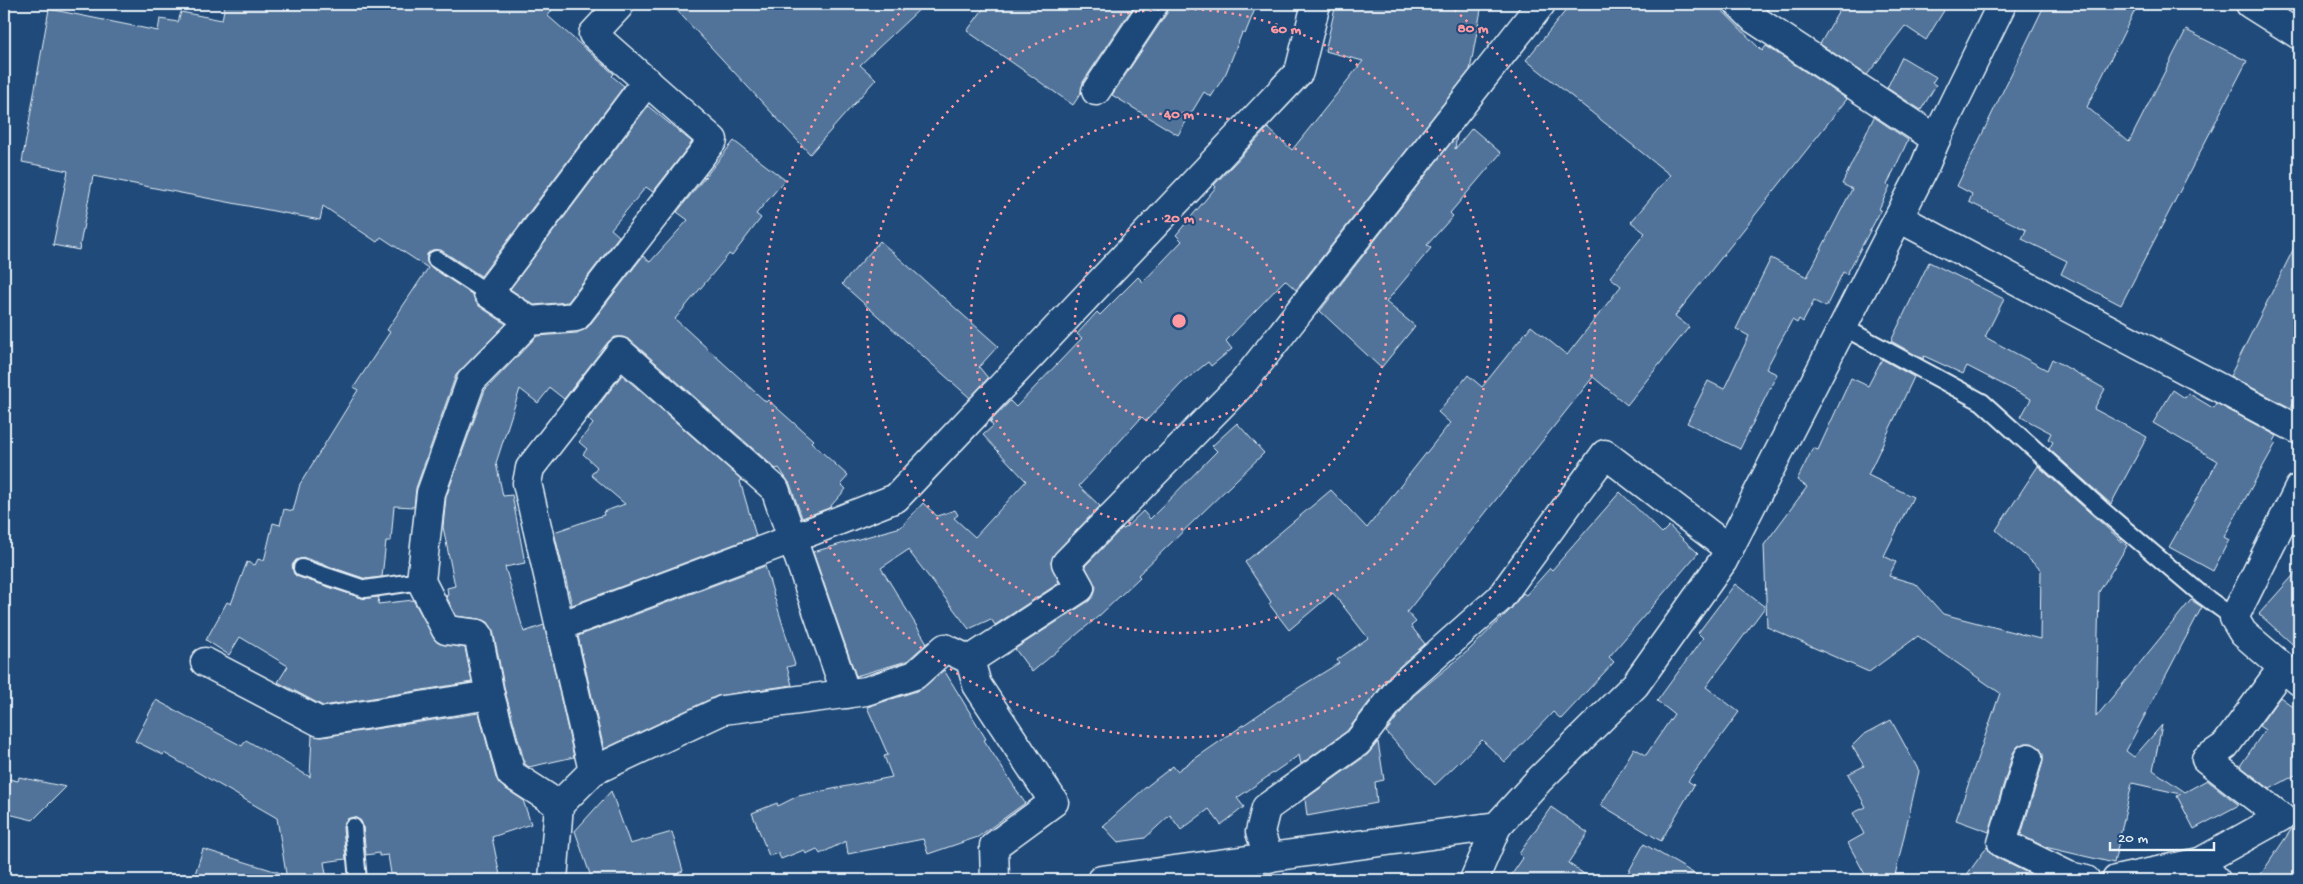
<svg xmlns="http://www.w3.org/2000/svg" width="2303" height="884" font-family="'Gochi Hand',sans-serif">
  <style>
    .building { fill: #517399; stroke: #e8f1f8 }
    .lines { fill: none; stroke-linecap: round; stroke-linejoin: round }
    .service-casing { stroke: #e8f1f8; stroke-width: 20 }
    .minor-casing { stroke: #e8f1f8; stroke-width: 31 }
    .tertiary-casing { stroke: #e8f1f8; stroke-width: 31 }
    .service { stroke: #1f4a7a; stroke-width: 16 }
    .minor { stroke: #1f4a7a; stroke-width: 28 }
    .tertiary { stroke: #1f4a7a; stroke-width: 28 }
    .ring { fill: none; stroke: #ff9aa2; stroke-width: 2.5; stroke-dasharray: 2.5 5 }
    .centre { fill: #ff9aa2; stroke: #1f4a7a; stroke-width: 2.5 }
    .ring-label { font-size: 15px; text-anchor: middle; font-weight: bold; fill: #ff9aa2; stroke: #1f4a7a; stroke-width: 4; stroke-linejoin: round; paint-order: stroke }
  </style>
  <rect width="100%" height="100%" fill="#1f4a7a"/>
  <filter id="ink" filterUnits="userSpaceOnUse"><feTurbulence type="fractalNoise" baseFrequency=".02" numOctaves="2"/><feDisplacementMap in="SourceGraphic" scale="10" xChannelSelector="R" yChannelSelector="G"/><feConvolveMatrix kernelMatrix="1 2 1 2 8 2 1 2 1" color-interpolation-filters="sRGB"/></filter>
  <g filter="url(#ink)">
    <g class="building">
      <polygon points="225,4 556,4 548,16 614,74 612,76 624,86 481,276 441,250 432,250 427,254 427,263 431,267 473,295 479,306 506,324 456,375 416,488 414,507 394,506 391,541 386,541 382,577 366,579 305,558 296,560 292,565 294,574 299,577 362,598 379,597 378,604 413,600 437,642 465,648 472,682 323,706 278,682 288,666 240,637 229,655 206,640 227,602 231,604 247,562 255,565 258,559 264,561 273,523 280,525 284,509 293,511 300,484 358,390 354,387 390,332 387,330 428,268 381,237 377,242 323,206 320,220 93,176 79,250 53,245 68,171 22,162 49,9 158,31 160,19 178,22 181,12 222,20"/>
      <polygon points="671,4 925,4 860,65 876,79 810,154"/>
      <polygon points="987,4 1135,4 1083,82 1081,93 1073,105 967,31"/>
      <polygon points="1169,4 1257,4 1245,34 1242,33 1226,73 1211,97 1204,92 1178,135 1112,95 1167,13"/>
      <polygon points="1336,4 1482,4 1470,70 1296,290 1285,280 1226,341 1232,349 1211,366 1208,362 1182,383 1146,421 1142,417 1079,486 1100,506 1055,553 1051,562 1059,583 995,625 991,619 969,629 908,550 881,568 927,643 907,661 856,676 813,552 901,527 923,503 937,516 955,510 958,515 954,518 975,537 1026,481 983,435 993,426 990,422 1010,401 1016,407 1082,338 1077,334 1097,312 1100,315 1138,277 1143,282 1182,241 1176,235 1216,187 1214,185 1268,128 1292,150 1363,61 1325,51"/>
      <polygon points="1571,4 1716,4 1762,51 1766,46 1847,99 1675,316 1689,327 1627,405 1593,377 1407,612 1416,622 1411,626 1425,644 1390,675 1347,731 1301,764 1299,755 1237,798 1244,807 1221,825 1209,809 1181,830 1170,815 1145,838 1118,842 1103,826 1146,787 1173,766 1177,771 1287,695 1339,663 1337,660 1368,638 1333,593 1289,630 1269,604 1271,602 1245,562 1331,490 1367,528 1450,423 1438,412 1468,375 1482,387 1531,326 1567,355 1621,286 1610,277 1645,233 1631,222 1670,175 1526,60"/>
      <polygon points="1843,4 1948,4 1926,40 1905,26 1867,75 1820,44"/>
      <polygon points="2045,4 2138,4 2087,107 2129,142 2186,30 2247,61 2121,305 2061,274 2067,261 2022,239 2026,230 1969,202 1972,194 1957,186"/>
      <polygon points="1902,57 1936,77 1932,83 1936,85 1921,110 1887,88"/>
      <polygon points="648,106 692,142 653,192 646,187 611,229 619,236 568,302 534,305 510,289"/>
      <polygon points="1874,117 1908,140 1887,185 1890,186 1879,209 1881,210 1847,274 1843,272 1826,307 1814,301 1803,322 1799,319 1797,323 1792,320 1766,369 1777,374 1740,449 1687,423 1708,381 1724,389 1749,336 1736,329 1771,258 1807,277 1852,189 1842,184"/>
      <polygon points="1472,128 1501,153 1450,213 1453,216 1427,245 1431,248 1386,302 1415,326 1381,368 1320,311 1457,135 1455,149"/>
      <polygon points="734,141 785,180 756,214 761,218 732,256 729,254 675,319 766,402 768,400 813,440 811,442 848,476 841,484 846,489 829,508 802,518 790,484 779,468 776,469 630,340 623,337 615,337 608,342 564,399 550,388 538,403 520,389 496,463 503,496 512,495 525,563 505,567 524,632 544,625 574,757 529,767 525,764 505,691 493,630 488,622 480,619 456,616 446,596 448,595 447,588 455,586 443,527 446,497 485,390 537,336 577,333 588,327 643,256 650,262 688,220 677,212"/>
      <polygon points="2299,238 2299,392 2291,408 2230,376"/>
      <polygon points="880,241 998,346 979,367 988,378 970,398 842,284"/>
      <polygon points="1929,262 2004,299 1985,337 2047,370 2052,359 2105,389 2094,409 2147,437 2111,504 2049,449 2053,442 2048,439 2051,433 2021,417 2031,399 1967,366 1963,374 1924,356 1923,359 1891,341"/>
      <polygon points="1882,359 1914,377 1868,475 1913,497 1884,556 1896,562 1889,576 1916,584 1943,614 2040,639 2041,570 1996,530 2038,466 2127,546 2099,592 2096,717 2191,600 2202,607 2126,751 2134,757 2162,725 2153,770 2185,792 2207,780 2239,805 2194,829 2177,796 2181,794 2132,783 2114,863 2045,847 2021,835 2043,762 2043,754 2039,747 2032,743 2025,743 2018,746 2013,753 1989,832 1956,820 2000,693 1918,636 1869,672 1767,627 1764,545 1807,487 1797,480 1813,448 1818,450 1851,378 1868,386"/>
      <polygon points="622,375 742,480 740,481 756,536 572,605 554,532 604,515 603,512 625,504 591,475 597,467 583,454 587,449 579,442 593,424 588,419"/>
      <polygon points="2173,390 2185,398 2188,393 2213,408 2216,403 2277,436 2274,441 2276,443 2224,537 2229,540 2213,571 2169,547 2218,461 2153,423"/>
      <polygon points="1237,423 1264,453 1138,575 1140,577 1100,615 1032,672 1015,649 1089,601 1094,595 1096,587 1085,566 1122,528 1124,529 1143,511 1150,519 1217,451 1212,446"/>
      <polygon points="1620,492 1662,533 1669,526 1698,553 1609,657 1614,662 1561,719 1553,712 1505,762 1482,740 1435,785 1386,732 1413,696 1469,650 1510,610 1523,593 1526,595 1550,568 1552,570"/>
      <polygon points="765,566 795,665 787,667 792,685 717,696 604,749 578,636"/>
      <polygon points="2299,569 2299,650 2259,614"/>
      <polygon points="1735,584 1765,607 1706,687 1739,712 1688,781 1694,785 1661,841 1601,805 1634,748 1646,755 1674,714 1657,701 1703,638 1698,633"/>
      <polygon points="944,670 986,739 984,740 1025,803 978,837 928,854 923,839 848,854 846,841 820,854 817,849 806,854 804,850 781,859 778,853 769,856 752,813 777,803 778,806 798,796 892,777 884,756 888,755 867,707 920,690"/>
      <polygon points="2280,697 2299,711 2299,773 2270,789 2240,766 2265,730 2259,726"/>
      <polygon points="156,700 242,746 246,740 310,777 312,735 322,737 479,713 496,778 503,787 523,800 531,824 492,837 501,880 392,880 388,855 379,856 379,853 366,855 363,826 361,821 353,817 347,819 343,827 346,859 324,862 327,880 287,880 277,818 164,753 163,755 135,741"/>
      <polygon points="1891,720 1919,771 1894,880 1868,880 1848,843 1864,834 1853,813 1866,807 1848,774 1864,766 1852,746 1863,735"/>
      <polygon points="1378,742 1384,780 1375,782 1377,803 1307,816 1305,799 1367,755"/>
      <polygon points="19,777 66,787 33,820 4,813 4,778 18,781"/>
      <polygon points="611,791 630,844 672,832 683,871 678,873 680,880 592,880 575,831"/>
      <polygon points="1551,807 1588,833 1568,863 1593,880 1508,880 1523,858 1519,854"/>
      <polygon points="2299,818 2299,880 2257,880"/>
      <polygon points="1644,844 1705,880 1624,880"/>
      <polygon points="1987,847 1995,857 2042,880 1963,880"/>
      <polygon points="203,849 281,873 280,880 193,880"/>
    </g>
    <g class="lines">
      <defs>
        <g id="service">
          <polyline points="436,259 488,293"/>
          <polyline points="1843,327 1982,402 2101,509 2201,594 2234,618"/>
          <polyline points="302,568 365,589 421,581"/>
          <polyline points="353,827 358,880"/>
        </g>
        <g id="minor">
          <polyline points="1739,4 1754,19 1936,139"/>
          <polyline points="2250,4 2299,35"/>
          <polyline points="1096,91 1154,4"/>
          <polyline points="1899,218 2299,430"/>
          <polyline points="530,321 488,293 647,81"/>
          <polyline points="2299,488 2234,618 2243,633 2299,681"/>
          <polyline points="560,626 792,539 896,498 1299,72 1316,4"/>
          <polyline points="970,660 977,685 1054,802 994,846 995,880"/>
          <polyline points="205,662 320,722 490,695 511,774 559,805 553,880"/>
          <polyline points="490,695 478,634 446,630 421,581 431,493 471,381 530,321 576,317 713,140 593,34 619,6"/>
          <polyline points="2028,758 2002,843 2069,876 2086,880"/>
          <polyline points="593,771 527,483 530,468 620,352 775,489 846,694"/>
          <polyline points="559,805 593,771 723,710 866,691 915,675 945,648 970,660 1080,588 1066,563 1242,384 1541,4"/>
          <polyline points="1269,858 1260,832 1266,808 1358,742 1402,685 1500,598 1605,454 1729,549"/>
          <polyline points="2200,862 2216,880"/>
          <polyline points="2116,880 2200,862 2281,817 2206,759 2225,746 2283,667"/>
        </g>
        <g id="tertiary">
          <polyline points="1101,880 1497,826 1539,780 1635,685 1723,561 1924,168 1936,139 2002,4"/>
          <polyline points="1474,880 1497,826"/>
        </g>
      </defs>
      <use href="#service" class="service-casing"/>
      <use href="#minor" class="minor-casing"/>
      <use href="#tertiary" class="tertiary-casing"/>
      <use href="#service" class="service"/>
      <use href="#minor" class="minor"/>
      <use href="#tertiary" class="tertiary"/>
    </g>
  </g>
  <g class="ring">
    <circle cx="1179" cy="321" r="104"/>
    <circle cx="1179" cy="321" r="208"/>
    <circle cx="1179" cy="321" r="312"/>
    <path d="M1449 5A416 416 0 1 1 909 5"/>
  </g>
  <circle cx="1179" cy="321" r="8" class="centre"/>
  <g class="ring-label">
    <text x="1473" y="32">80 m</text>
    <text x="1286" y="33">60 m</text>
    <text x="1179" y="118">40 m</text>
    <text x="1179" y="222">20 m</text>
  </g>
  <rect width="2303" height="884" fill="none" stroke="#1f4a7a" stroke-width="20"/>
  <rect x="10" y="10" width="2283" height="864" fill="none" stroke="#e8f1f8" stroke-width="2" filter="url(#ink)"/>
  <path d="M2110 842v8h104v-8" fill="none" stroke="#e8f1f8" stroke-width="2.5"/>
  <text x="2118" y="842" font-size="15" fill="#e8f1f8" stroke="#1f4a7a" stroke-width="4" paint-order="stroke">20 m</text>
</svg>
